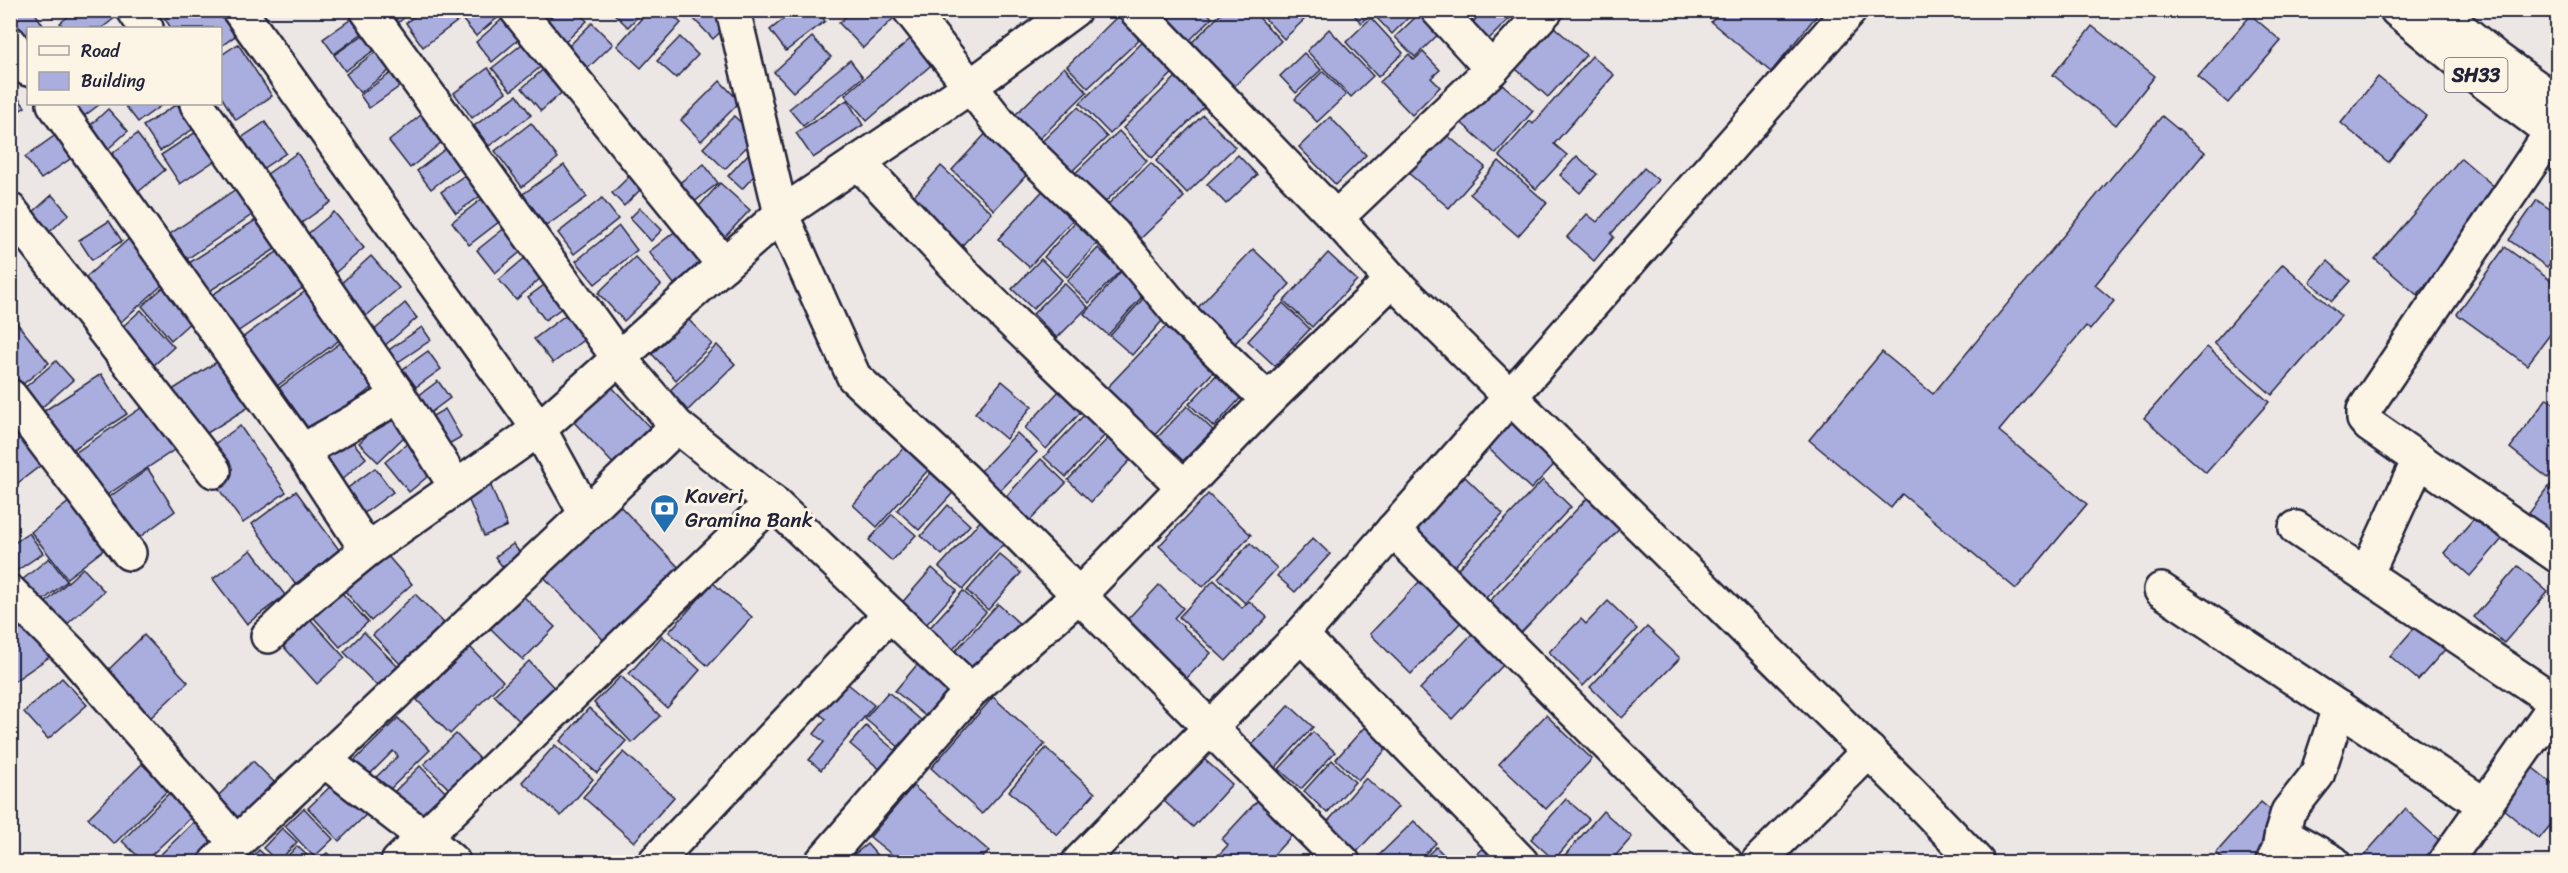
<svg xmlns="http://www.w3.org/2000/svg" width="2568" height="873" font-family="Sriracha,sans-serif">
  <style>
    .building { fill: #aaaedf; stroke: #22223b; stroke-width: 1.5 }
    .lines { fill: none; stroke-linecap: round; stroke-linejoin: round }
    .minor-casing { stroke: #22223b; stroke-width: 38 }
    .major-casing { stroke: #22223b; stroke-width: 38 }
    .minor { stroke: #fcf5e5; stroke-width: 33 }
    .major { stroke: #fcf5e5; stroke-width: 33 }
    .labels { text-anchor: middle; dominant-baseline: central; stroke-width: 6; stroke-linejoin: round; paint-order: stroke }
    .shield { fill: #fcf5e5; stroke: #63616e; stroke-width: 1.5 }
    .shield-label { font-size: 20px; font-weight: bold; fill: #22223b }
    .poi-label { font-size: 21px; fill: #22223b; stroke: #fcf5e5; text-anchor: start }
  </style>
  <rect width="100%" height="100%" fill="#ece7e4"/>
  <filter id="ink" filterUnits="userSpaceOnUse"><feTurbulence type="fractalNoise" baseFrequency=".0167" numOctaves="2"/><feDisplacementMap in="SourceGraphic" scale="12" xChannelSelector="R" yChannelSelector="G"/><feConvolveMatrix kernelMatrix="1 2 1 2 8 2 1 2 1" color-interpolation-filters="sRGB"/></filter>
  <g filter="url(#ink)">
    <g class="building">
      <polygon points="16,10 33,10 43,25 39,28 28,28 28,36 14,46 10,41 10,14"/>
      <polygon points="76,10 110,10 116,17 102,28 64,28 60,23"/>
      <polygon points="177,10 217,10 235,36 220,47 220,28 171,28 165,19"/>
      <polygon points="382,10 414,10 394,26"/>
      <polygon points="422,10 452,10 459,20 423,47 406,23"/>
      <polygon points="473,10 501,10 503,13 476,36 462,19"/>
      <polygon points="558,10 576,10 587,21 559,48 540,28"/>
      <polygon points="610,10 644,10 628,27"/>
      <polygon points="649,10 667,10 681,23 641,68 617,46"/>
      <polygon points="699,10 738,10 740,13 713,39 692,17"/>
      <polygon points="795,10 817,10 825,21 786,51 770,30"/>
      <polygon points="853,10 892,10 897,15 863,48 839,23"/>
      <polygon points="1156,10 1205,10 1212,18 1187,43"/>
      <polygon points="1225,10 1252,10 1281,41 1223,97 1181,53"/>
      <polygon points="1257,10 1300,10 1307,17 1284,39"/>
      <polygon points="1350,10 1374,10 1361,23"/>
      <polygon points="1379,10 1416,10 1392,34 1374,15"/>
      <polygon points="1423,10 1449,24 1415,57 1395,37"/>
      <polygon points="1472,10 1518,10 1484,44 1468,27 1476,19 1470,13"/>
      <polygon points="1701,10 1716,10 1710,18"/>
      <polygon points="1720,10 1821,10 1771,72 1711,22"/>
      <polygon points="1123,11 1145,34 1088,88 1067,66"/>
      <polygon points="508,14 525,34 492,62 476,42"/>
      <polygon points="357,15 368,29 334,54 323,39"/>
      <polygon points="2251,15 2281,41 2228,103 2198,77"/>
      <polygon points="1371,18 1403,53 1378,77 1346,42"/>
      <polygon points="1546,20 1586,55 1548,97 1509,63"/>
      <polygon points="592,23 613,44 588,68 568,47"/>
      <polygon points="2092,26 2155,76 2116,125 2053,75"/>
      <polygon points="1329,29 1373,76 1351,97 1307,51"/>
      <polygon points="369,31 380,46 345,71 334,55"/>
      <polygon points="915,35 937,60 867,121 845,95"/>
      <polygon points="680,37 698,55 676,78 657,61"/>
      <polygon points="812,37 831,57 793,92 774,72"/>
      <polygon points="1148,37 1178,68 1110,134 1080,103"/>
      <polygon points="526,41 544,64 511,91 492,68"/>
      <polygon points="238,44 272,96 236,120 220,95 220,56"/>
      <polygon points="381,48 394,67 360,93 346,74"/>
      <polygon points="1423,52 1440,70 1431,78 1440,87 1412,115 1380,82 1409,54 1414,60"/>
      <polygon points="1304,53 1321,70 1296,93 1280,76"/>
      <polygon points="1592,56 1614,75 1554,144 1567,155 1536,189 1499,156 1530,121 1533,124"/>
      <polygon points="850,60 863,77 803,126 789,109"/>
      <polygon points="547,66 567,88 541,111 522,88"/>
      <polygon points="1064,67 1087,92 1030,148 1007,123"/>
      <polygon points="488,68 506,92 472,118 454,93"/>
      <polygon points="397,69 406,82 369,108 360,95"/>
      <polygon points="1323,71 1346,95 1317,122 1295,99"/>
      <polygon points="1177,76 1206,105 1152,158 1123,128"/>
      <polygon points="1493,76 1533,111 1496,154 1456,118"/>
      <polygon points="2378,77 2426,116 2388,162 2341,123"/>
      <polygon points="720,81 740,102 701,141 681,120"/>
      <polygon points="10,87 25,107 10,117"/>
      <polygon points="517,95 531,115 489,146 474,126"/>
      <polygon points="847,100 863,125 813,158 796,133"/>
      <polygon points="59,104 100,104 75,123"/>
      <polygon points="124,104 163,104 138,122"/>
      <polygon points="177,104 193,129 160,151 143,126"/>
      <polygon points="1078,107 1107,137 1063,180 1034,149"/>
      <polygon points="108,109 128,131 99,157 80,135"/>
      <polygon points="427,110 448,137 410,168 389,141"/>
      <polygon points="1203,115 1235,147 1187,193 1156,161"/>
      <polygon points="734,116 756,137 725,169 703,148"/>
      <polygon points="2162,116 2205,152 2095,285 2114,301 2090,330 2086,326 1999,431 2087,504 2016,589 1902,494 1891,508 1809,440 1882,352 1933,394"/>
      <polygon points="1330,117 1366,155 1336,185 1299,147"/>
      <polygon points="265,122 286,153 253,175 232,144"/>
      <polygon points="531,123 558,158 522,187 495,151"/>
      <polygon points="991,128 1033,168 994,210 952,170"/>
      <polygon points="199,130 217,159 180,184 161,155"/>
      <polygon points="1441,130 1485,167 1449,208 1406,171"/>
      <polygon points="1119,131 1147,161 1096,211 1067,181"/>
      <polygon points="57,134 73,157 41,179 25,157"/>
      <polygon points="137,134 165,170 132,197 103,161"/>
      <polygon points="453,143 467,161 431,189 417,171"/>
      <polygon points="750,152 764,165 742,189 728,176"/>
      <polygon points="297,153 331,202 287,233 253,184"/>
      <polygon points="1238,155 1257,175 1226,204 1207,184"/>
      <polygon points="1577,156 1597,174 1580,193 1560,175"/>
      <polygon points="2461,158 2503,194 2417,295 2375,259"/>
      <polygon points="1499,161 1547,203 1518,236 1470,194"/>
      <polygon points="1151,163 1184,197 1132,247 1099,213"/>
      <polygon points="704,164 718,183 688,207 673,188"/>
      <polygon points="564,165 587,197 546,226 523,194"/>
      <polygon points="941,166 992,213 957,251 906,205"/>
      <polygon points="475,168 489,190 456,213 441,192"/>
      <polygon points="1644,168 1658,180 1611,234 1614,237 1594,261 1567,237 1587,214 1597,222"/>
      <polygon points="637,169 649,181 624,206 612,193"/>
      <polygon points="720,183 750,210 721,241 692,214"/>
      <polygon points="1050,183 1081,211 1029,267 998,239"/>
      <polygon points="242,185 259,210 187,259 170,234"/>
      <polygon points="52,195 69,214 40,241 22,222"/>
      <polygon points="487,195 504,218 469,245 452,222"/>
      <polygon points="602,198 618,219 574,254 558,233"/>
      <polygon points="2537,200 2558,215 2558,253 2547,267 2509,240"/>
      <polygon points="640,208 662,230 651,241 630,218"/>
      <polygon points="334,212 364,248 335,273 305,236"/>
      <polygon points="1084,212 1107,232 1067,277 1044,257"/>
      <polygon points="262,216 280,246 208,292 189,263"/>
      <polygon points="109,221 122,241 92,260 79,240"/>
      <polygon points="511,223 529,245 495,273 477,250"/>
      <polygon points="619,226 637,250 595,284 576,261"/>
      <polygon points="682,226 707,258 674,284 649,252"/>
      <polygon points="133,235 170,278 113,329 76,286"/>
      <polygon points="2505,247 2558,286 2558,324 2527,365 2457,314"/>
      <polygon points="283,248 307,285 237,332 212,295"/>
      <polygon points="1098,248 1121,270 1089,303 1067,281"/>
      <polygon points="1253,249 1290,284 1227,352 1189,317"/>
      <polygon points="1328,253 1357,280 1312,327 1284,301"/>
      <polygon points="371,256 399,288 365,317 338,286"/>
      <polygon points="527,256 543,276 516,300 499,280"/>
      <polygon points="635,257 661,285 624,321 598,293"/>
      <polygon points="1041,259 1062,280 1033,309 1012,289"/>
      <polygon points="2328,261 2350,281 2332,301 2310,282"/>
      <polygon points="2283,264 2341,316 2272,395 2214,343"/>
      <polygon points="1123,269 1147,291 1108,335 1084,314"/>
      <polygon points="175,277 204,310 171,340 142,306"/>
      <polygon points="555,277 573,300 545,320 528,297"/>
      <polygon points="1064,283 1088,307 1057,338 1033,314"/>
      <polygon points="307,290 342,338 273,389 238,341"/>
      <polygon points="1148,293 1170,312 1132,355 1110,336"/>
      <polygon points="405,303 417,318 383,347 371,333"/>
      <polygon points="1283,303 1310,329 1275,366 1248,341"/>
      <polygon points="141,310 174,347 144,374 111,337"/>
      <polygon points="567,314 586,338 553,363 534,339"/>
      <polygon points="12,317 49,363 17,389 10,381"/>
      <polygon points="688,319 712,344 676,380 652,354"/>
      <polygon points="1168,324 1216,369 1151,439 1102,393"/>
      <polygon points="422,327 431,340 395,364 386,352"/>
      <polygon points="351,335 384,379 311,432 279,388"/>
      <polygon points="717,345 735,364 681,417 662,398"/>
      <polygon points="2207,347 2269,402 2206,473 2144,418"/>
      <polygon points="428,351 441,369 416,387 403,369"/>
      <polygon points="223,358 252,405 193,442 164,395"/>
      <polygon points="56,361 73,380 39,410 22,390"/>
      <polygon points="1223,368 1247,391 1214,427 1189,404"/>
      <polygon points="101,374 127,414 69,452 44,411"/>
      <polygon points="438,381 450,398 426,416 414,399"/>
      <polygon points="1002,381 1032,406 1006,439 975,413"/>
      <polygon points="610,385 656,434 618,469 572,420"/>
      <polygon points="1059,391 1081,412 1046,449 1025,428"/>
      <polygon points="2547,398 2558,406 2558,465 2548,478 2510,448"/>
      <polygon points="144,406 174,450 104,497 75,453"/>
      <polygon points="1187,406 1213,430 1180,464 1155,440"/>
      <polygon points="1521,407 1567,451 1531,489 1485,445"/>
      <polygon points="445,409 461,437 445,446 429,418"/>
      <polygon points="1085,414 1106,434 1066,477 1044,457"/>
      <polygon points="388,415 407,434 378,462 359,443"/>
      <polygon points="21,423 49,459 10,489 10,431"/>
      <polygon points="240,426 286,492 243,523 196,457"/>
      <polygon points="1017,433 1037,452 1000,491 980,472"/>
      <polygon points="348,436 366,458 337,484 318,461"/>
      <polygon points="1110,436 1133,457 1091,502 1068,480"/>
      <polygon points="913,437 938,459 877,527 853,505"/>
      <polygon points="408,443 432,473 409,492 385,462"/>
      <polygon points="1041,459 1066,483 1023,528 998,505"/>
      <polygon points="939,464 961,484 919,530 897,510"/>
      <polygon points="375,468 393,492 363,514 345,490"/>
      <polygon points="148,469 175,511 133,542 104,501"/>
      <polygon points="2558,475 2558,534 2555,537 2527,516"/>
      <polygon points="1464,476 1503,514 1448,573 1408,535"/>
      <polygon points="1543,480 1571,507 1484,600 1455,572"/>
      <polygon points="491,486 507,526 484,536 467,496"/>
      <polygon points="1596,489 1628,520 1518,636 1486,605"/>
      <polygon points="296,491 340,551 295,584 252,524"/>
      <polygon points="1208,494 1251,535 1203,587 1159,546"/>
      <polygon points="75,497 111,544 67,578 31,532"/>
      <polygon points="2490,500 2516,523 2470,576 2444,553"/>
      <polygon points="619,505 685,574 610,647 544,577"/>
      <polygon points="948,505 970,525 942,555 921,536"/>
      <polygon points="892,514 916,535 892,561 869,540"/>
      <polygon points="983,518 1007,540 963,589 939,567"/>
      <polygon points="29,533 43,553 12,574 10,546"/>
      <polygon points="1313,538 1330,554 1295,592 1277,576"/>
      <polygon points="1250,543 1277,568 1245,603 1218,578"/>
      <polygon points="513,544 529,564 511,578 495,557"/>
      <polygon points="251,550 285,595 247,624 213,579"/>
      <polygon points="386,554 412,584 371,621 345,591"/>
      <polygon points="999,554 1021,573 988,610 967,591"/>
      <polygon points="49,558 67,581 40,603 22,580"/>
      <polygon points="2518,566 2548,592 2504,643 2474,617"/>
      <polygon points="83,568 104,591 64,627 44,604"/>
      <polygon points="932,568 957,590 924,627 900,605"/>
      <polygon points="1214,580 1242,608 1249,601 1267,617 1226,661 1179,617"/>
      <polygon points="1421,580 1463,620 1411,674 1370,634"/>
      <polygon points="713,583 752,617 708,666 669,632"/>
      <polygon points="1159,585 1183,608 1174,618 1211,653 1185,680 1124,623"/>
      <polygon points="963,591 986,612 948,655 924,634"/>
      <polygon points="342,593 368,622 340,647 314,618"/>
      <polygon points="520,593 555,627 523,660 488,626"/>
      <polygon points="415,594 444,623 401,665 373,635"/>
      <polygon points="1608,601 1637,629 1583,686 1549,652 1581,619 1586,624"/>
      <polygon points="2436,603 2464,628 2418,680 2390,656"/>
      <polygon points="998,604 1023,627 976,680 950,657"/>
      <polygon points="311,620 345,658 317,684 283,646"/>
      <polygon points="33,621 55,653 10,684 10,637"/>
      <polygon points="1647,627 1680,658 1622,718 1590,687"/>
      <polygon points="364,632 399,668 379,688 344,652"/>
      <polygon points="1473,633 1505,663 1452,719 1420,689"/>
      <polygon points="144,635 188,682 146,722 102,676"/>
      <polygon points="662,636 700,670 667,708 629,674"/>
      <polygon points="470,647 503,681 450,734 417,700"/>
      <polygon points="921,660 956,689 930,720 895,691"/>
      <polygon points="529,661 562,696 528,730 494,695"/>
      <polygon points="621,676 660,716 632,743 594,703"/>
      <polygon points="62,678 87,705 48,739 24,712"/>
      <polygon points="843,680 874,705 821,770 809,760 824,742 814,734 826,719 817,712"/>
      <polygon points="888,692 922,721 900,748 865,719"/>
      <polygon points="993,697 1045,744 982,814 931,768"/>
      <polygon points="1289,705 1313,727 1275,768 1251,746"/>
      <polygon points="589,708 626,741 597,773 560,741"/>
      <polygon points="1546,715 1592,759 1546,809 1499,764"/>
      <polygon points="398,718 430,750 384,795 371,782 398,756 393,751 366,778 352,763"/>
      <polygon points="1369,722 1392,743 1358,780 1336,759"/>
      <polygon points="866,726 897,752 882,771 850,744"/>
      <polygon points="1313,732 1335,752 1301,789 1279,769"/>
      <polygon points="456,734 488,767 457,797 424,764"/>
      <polygon points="555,745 593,779 561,816 522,782"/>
      <polygon points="1046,748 1095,793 1057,835 1009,791"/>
      <polygon points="1195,751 1232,784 1193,827 1156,794"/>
      <polygon points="624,752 674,797 634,842 583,797"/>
      <polygon points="1332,760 1355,782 1327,813 1304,791"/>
      <polygon points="253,761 280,788 235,833 208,806"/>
      <polygon points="142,764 168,790 114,844 88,818"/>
      <polygon points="2528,764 2558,788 2558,816 2539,839 2496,803"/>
      <polygon points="420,766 451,798 419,830 388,798"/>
      <polygon points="339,778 370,811 339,841 308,808"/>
      <polygon points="1366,778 1398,807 1353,856 1322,828"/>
      <polygon points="178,784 201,808 144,862 122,841"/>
      <polygon points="913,786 989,851 979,862 901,862 870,837"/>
      <polygon points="1566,799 1589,819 1554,860 1531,839"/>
      <polygon points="1258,800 1294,833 1267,862 1212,862 1228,845 1222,839"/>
      <polygon points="2261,802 2286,823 2251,862 2227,862 2216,853"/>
      <polygon points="304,808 333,839 314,857 285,826"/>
      <polygon points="2405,809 2440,841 2421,862 2358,862"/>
      <polygon points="1603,811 1632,837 1610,862 1559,862"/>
      <polygon points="201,815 226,840 204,862 153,862"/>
      <polygon points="1414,821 1436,843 1417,862 1372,862"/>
      <polygon points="282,828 297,842 278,862 263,848"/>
      <polygon points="1490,841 1512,862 1468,862"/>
      <polygon points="867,844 883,862 845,862"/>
      <polygon points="297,846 310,858 306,862 282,862"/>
      <polygon points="1436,847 1451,862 1420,862"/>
      <polygon points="259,850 272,862 247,862"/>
      <polygon points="327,853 336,862 316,862"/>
    </g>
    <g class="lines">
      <defs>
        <g id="minor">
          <polyline points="134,10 146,28"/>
          <polyline points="239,10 539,429 586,514"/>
          <polyline points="367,10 618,357 677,426 772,502 971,691"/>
          <polyline points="517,10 724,265"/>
          <polyline points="733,10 781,214 854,377 964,479 1343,862"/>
          <polyline points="910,10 1004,129 1114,235 1181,316 1268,400"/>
          <polyline points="1136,10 1336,218 1392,280 1909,791 1977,862"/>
          <polyline points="1438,10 1492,69"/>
          <polyline points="10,43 28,69"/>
          <polyline points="54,104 302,451 367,550"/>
          <polyline points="197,104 399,396 456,487"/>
          <polyline points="2551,133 2364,410 2364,419 2369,425 2558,556"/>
          <polyline points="858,162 972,283 1183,486"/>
          <polyline points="10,210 214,471"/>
          <polyline points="1336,218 1492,69 1546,10"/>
          <polyline points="10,396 129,553"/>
          <polyline points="302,451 399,396"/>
          <polyline points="2296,528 2556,702"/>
          <polyline points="1393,530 1725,862"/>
          <polyline points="2366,575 2419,460"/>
          <polyline points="2161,590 2485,805"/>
          <polyline points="10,592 71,653 236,843"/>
          <polyline points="1301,635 1521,862"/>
          <polyline points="268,636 307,599 367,550 539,429 781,214 971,86 1074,10"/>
          <polyline points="325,761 424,837 453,862"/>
          <polyline points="2282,833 2288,812 2317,775 2339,708"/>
          <polyline points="216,862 586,514 677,426"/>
          <polyline points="398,862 772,502"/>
          <polyline points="655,862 890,614"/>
          <polyline points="822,862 971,691 1078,596 1268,400 1392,280"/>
          <polyline points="1079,862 1301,635 1850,10"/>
          <polyline points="1758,862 1869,751"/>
          <polyline points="2273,862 2279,849 2282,833 2333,862"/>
          <polyline points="2445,862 2558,701"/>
        </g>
        <g id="major">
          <polyline points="2397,10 2483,81 2558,137"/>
          <polyline points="2438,10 2497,59 2558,103"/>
        </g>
      </defs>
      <use href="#minor" class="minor-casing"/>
      <use href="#major" class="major-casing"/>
      <use href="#minor" class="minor"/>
      <use href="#major" class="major"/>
    </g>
  </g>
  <defs>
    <symbol id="bank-pin" viewBox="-11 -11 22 30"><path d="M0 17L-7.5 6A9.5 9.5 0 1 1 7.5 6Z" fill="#1f6fb2" stroke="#fcf5e5"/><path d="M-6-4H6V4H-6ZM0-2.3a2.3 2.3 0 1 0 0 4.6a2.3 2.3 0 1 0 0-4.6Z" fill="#fff"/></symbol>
  </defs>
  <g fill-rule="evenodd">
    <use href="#bank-pin" x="648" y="492" width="33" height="45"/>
  </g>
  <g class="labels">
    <rect class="shield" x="2444.5" y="58" width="63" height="34" rx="4.5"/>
    <g class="shield-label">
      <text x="2476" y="75">SH33</text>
    </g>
    <g class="poi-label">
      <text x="685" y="496">Kaveri<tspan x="685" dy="24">Gramina Bank</tspan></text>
    </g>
  </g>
  <rect width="2568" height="873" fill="none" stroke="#fcf5e5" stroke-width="36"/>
  <rect x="18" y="18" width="2532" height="837" fill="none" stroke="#22223b" stroke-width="2" filter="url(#ink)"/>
  <rect x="27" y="27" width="195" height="78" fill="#fcf5e5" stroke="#a5a1a1" stroke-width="1.5"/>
  <rect x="39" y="46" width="30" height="9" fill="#fcf5e5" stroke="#a5a1a1" stroke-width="1.5"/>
  <text x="81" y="57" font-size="18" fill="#22223b">Road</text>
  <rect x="39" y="72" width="30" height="18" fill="#aaaedf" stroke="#a5a1a1" stroke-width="1.5"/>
  <text x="81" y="87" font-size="18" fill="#22223b">Building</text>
</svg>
